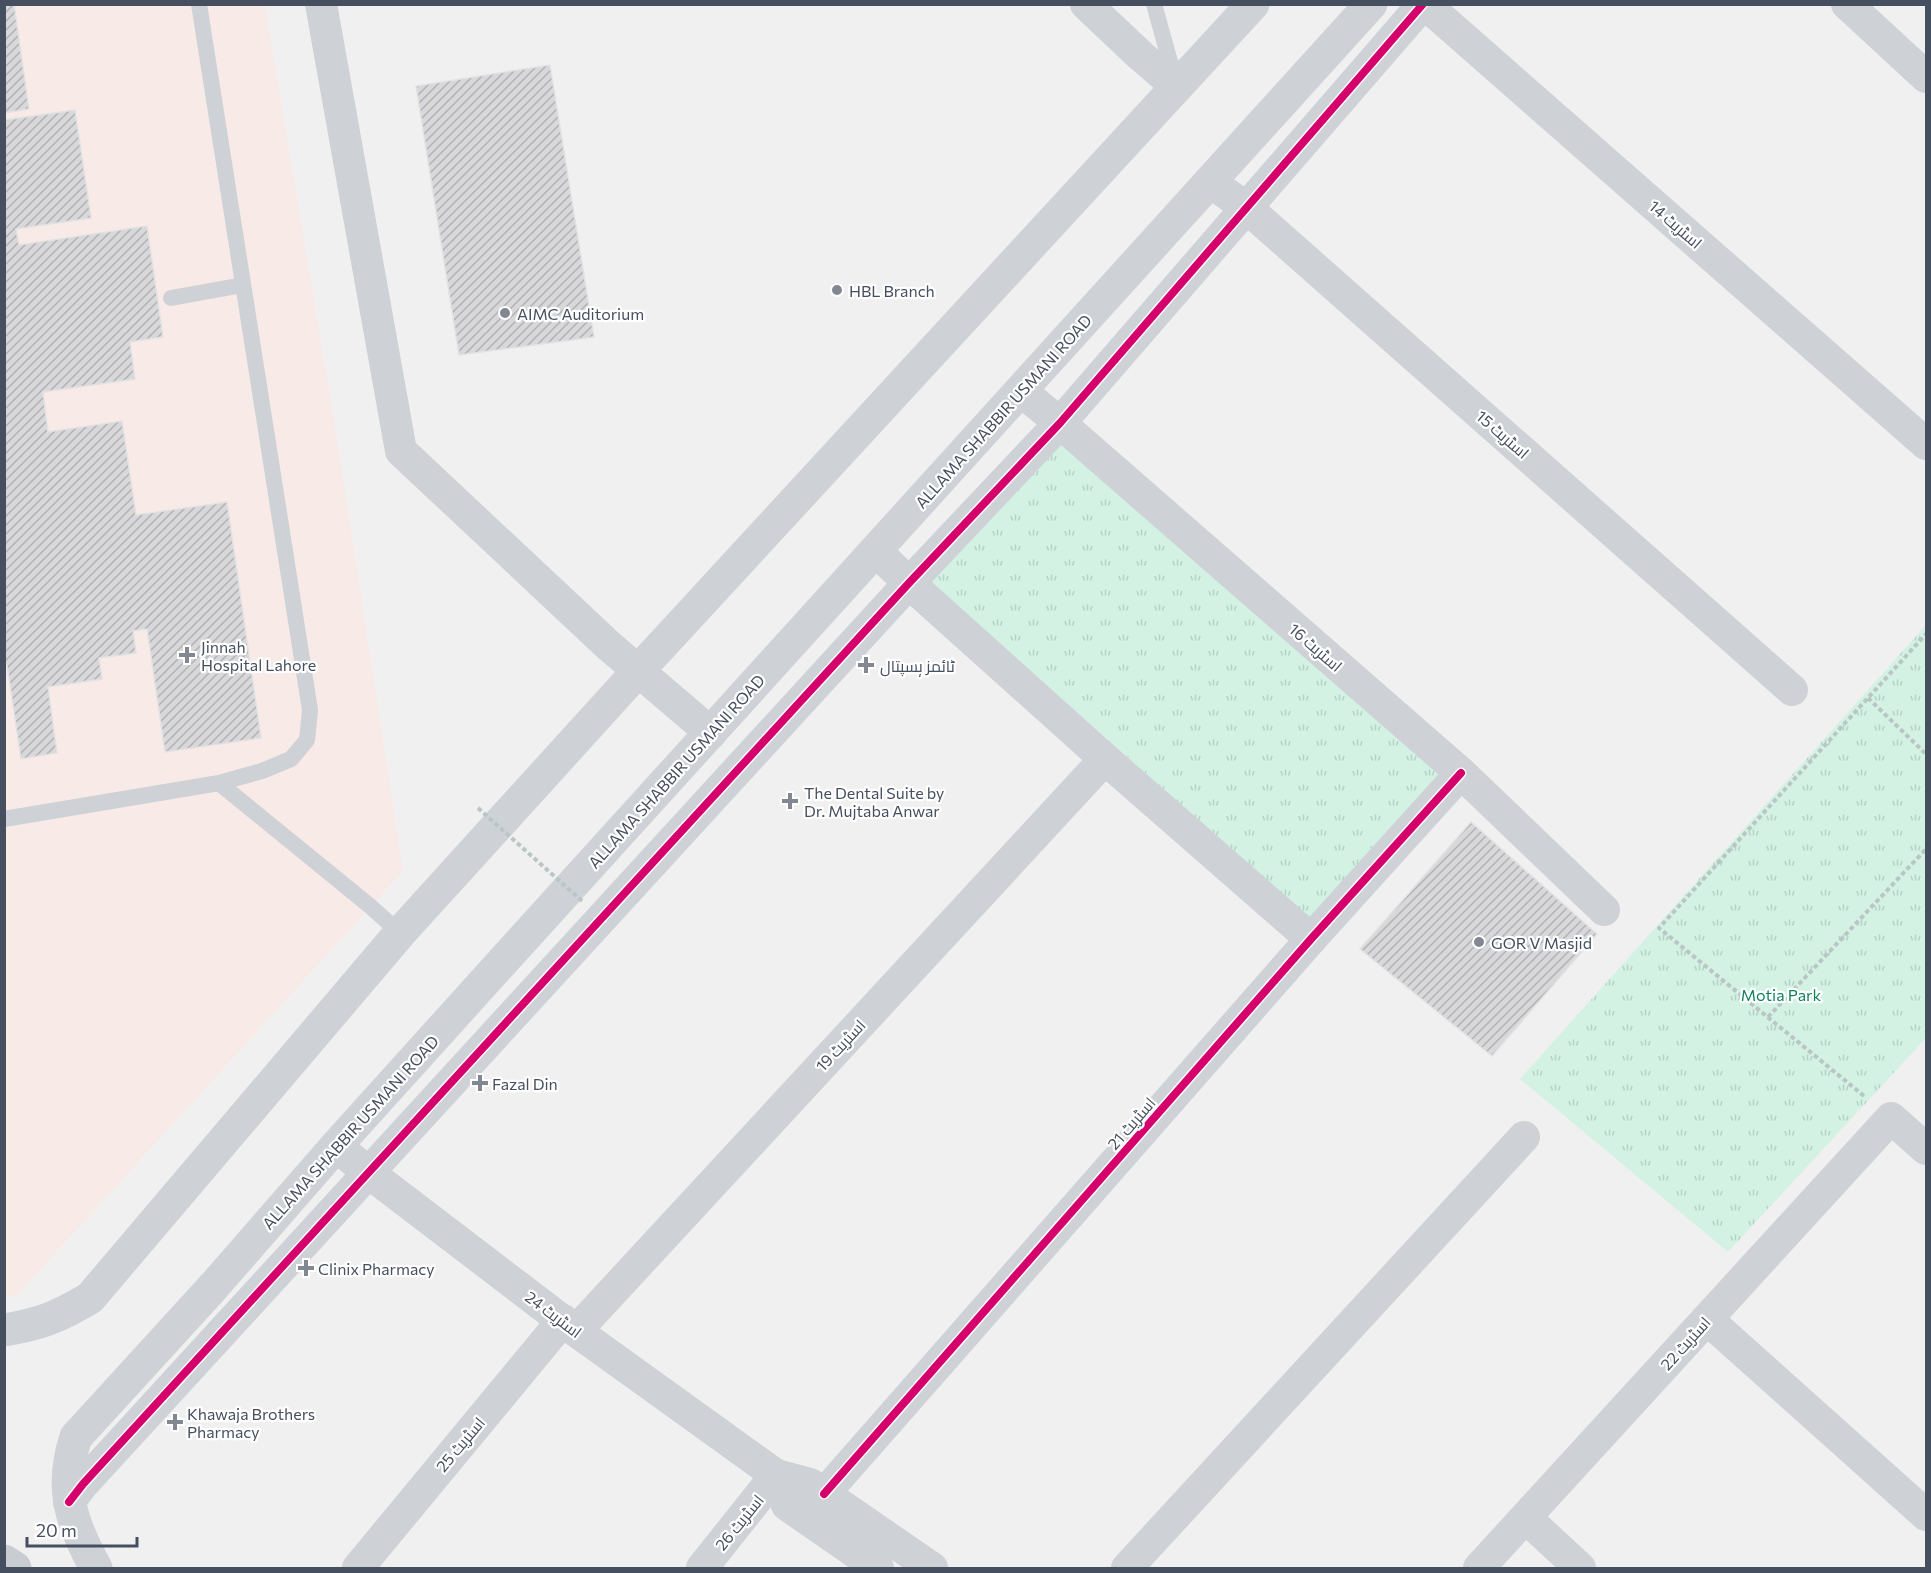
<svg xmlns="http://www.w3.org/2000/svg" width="1931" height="1573" font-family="Commissioner,Cairo,sans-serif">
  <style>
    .medical { fill: #f8eae6 }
    .park { fill: url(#park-tufts) }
    .building { fill: url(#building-hatch); stroke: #e2e2e3; stroke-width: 1.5 }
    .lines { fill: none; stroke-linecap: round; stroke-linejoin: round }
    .path { stroke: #b9c6c5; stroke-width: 4; stroke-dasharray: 4.5 3; stroke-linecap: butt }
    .lane { stroke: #ced1d5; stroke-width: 16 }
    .street { stroke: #ced1d5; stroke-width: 32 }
    .secondary { stroke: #ced1d6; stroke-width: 33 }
    .primary { stroke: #c9ccd1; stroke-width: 33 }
    .path-bridge { stroke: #b9c6c5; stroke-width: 4; stroke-dasharray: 4.5 3; stroke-linecap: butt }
    .cycleway-casing { stroke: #fff; stroke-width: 11 }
    .cycleway { stroke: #d6006c; stroke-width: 8 }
    .poi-dot { fill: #828792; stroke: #fff; stroke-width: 2 }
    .labels { text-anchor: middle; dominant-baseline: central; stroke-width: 4.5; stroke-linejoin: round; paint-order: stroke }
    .street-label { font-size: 16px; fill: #464f5f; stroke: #fff }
    .poi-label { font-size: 16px; fill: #464f5f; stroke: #fff; text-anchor: start }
    .park-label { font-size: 16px; fill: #0f825b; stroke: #fff }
  </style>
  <defs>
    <pattern id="park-tufts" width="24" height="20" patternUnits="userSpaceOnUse" patternTransform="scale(1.5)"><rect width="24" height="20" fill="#d3f2e4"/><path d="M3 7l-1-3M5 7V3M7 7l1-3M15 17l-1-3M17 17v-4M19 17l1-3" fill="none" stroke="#b6d1c6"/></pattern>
    <pattern id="building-hatch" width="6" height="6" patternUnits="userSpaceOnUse" patternTransform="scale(1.5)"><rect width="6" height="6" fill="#d8d8db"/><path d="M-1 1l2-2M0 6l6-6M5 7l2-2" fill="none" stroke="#b1b2b5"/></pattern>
  </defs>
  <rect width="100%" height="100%" fill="#f1f0f0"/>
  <polygon class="medical" points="5,5 265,5 337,439 403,871 17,1295 5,1298"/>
  <g class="park">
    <polygon points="1065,438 1443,774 1309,919 931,582"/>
    <polygon points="1926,625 1926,1038 1728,1252 1520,1079"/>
  </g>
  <g class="building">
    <polygon points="4,4 14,4 29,109 4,113"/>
    <polygon points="550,65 594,337 459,355 416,86"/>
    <polygon points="75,110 91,218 16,229 19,245 147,226 163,337 130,342 135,379 43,392 48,432 122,421 136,515 227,502 261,738 165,752 147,629 133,631 136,653 99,658 102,679 48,687 57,753 21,759 7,665 4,665 4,120"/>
    <polygon points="1471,822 1597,934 1492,1056 1360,949"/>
  </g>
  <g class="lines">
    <g class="path">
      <polyline points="1868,698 1926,754"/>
      <polyline points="1768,1017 1926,849"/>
      <polyline points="1864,1096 1659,928 1926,634"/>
    </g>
    <g class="lane">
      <polyline points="1154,4 1175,80"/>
      <polyline points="171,298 243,285"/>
      <polyline points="219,783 370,906 400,933"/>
      <polyline points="4,819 219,783 262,771 291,759 307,740 310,710 199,4"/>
    </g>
    <g class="street">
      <polyline points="321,4 401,451 608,645 711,733"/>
      <polyline points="1086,4 1141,56 1177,87"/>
      <polyline points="1425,4 1926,444"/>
      <polyline points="1847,4 1926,77"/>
      <polyline points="1210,182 1247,208 1792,690"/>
      <polyline points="1021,391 1060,423 1461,773 1604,910"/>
      <polyline points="876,551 909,583 1105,759 1311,939"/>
      <polyline points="336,1146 369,1173 576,1331 776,1475 810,1484 932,1568"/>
      <polyline points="1707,1319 1926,1515"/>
      <polyline points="576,1331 1105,759"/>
      <polyline points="776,1475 787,1505 878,1568"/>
      <polyline points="824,1494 1311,939 1461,773"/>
      <polyline points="69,1502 83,1484 909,583 1060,423 1423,4"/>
      <polyline points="1526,1518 1580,1568"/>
      <polyline points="358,1568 563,1320"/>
      <polyline points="702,1568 776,1475"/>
      <polyline points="1127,1568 1524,1137"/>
      <polyline points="1479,1568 1891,1118 1926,1149"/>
    </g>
    <g class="secondary">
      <path d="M4,1330C41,1324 58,1317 90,1298L400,933L638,671L1253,4"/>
      <path d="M96,1568C71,1523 59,1488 76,1437L214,1286L336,1146L485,981L1371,4"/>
    </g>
    <polyline class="primary" points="4,1561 15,1568"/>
    <polyline class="path-bridge" points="478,808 582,901"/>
    <defs>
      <g id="cycleway">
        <polyline points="824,1494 1311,939 1461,773"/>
        <polyline points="69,1502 83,1484 909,583 1060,423 1423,4"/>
      </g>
    </defs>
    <use href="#cycleway" class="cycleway-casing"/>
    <use href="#cycleway" class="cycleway"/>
  </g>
  <g class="poi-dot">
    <circle cx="837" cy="290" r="6"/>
    <circle cx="505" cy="313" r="6"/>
    <path d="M184 646h6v6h6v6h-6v6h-6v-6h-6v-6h6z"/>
    <path d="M863 656h6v6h6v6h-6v6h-6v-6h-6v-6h6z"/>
    <path d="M787 792h6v6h6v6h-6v6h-6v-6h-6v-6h6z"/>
    <circle cx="1479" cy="942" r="6"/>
    <path d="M477 1074h6v6h6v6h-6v6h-6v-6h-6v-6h6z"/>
    <path d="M303 1259h6v6h6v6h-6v6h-6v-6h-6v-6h6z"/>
    <path d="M172 1413h6v6h6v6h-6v6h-6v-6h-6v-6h6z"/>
  </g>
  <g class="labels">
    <g class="street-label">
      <text transform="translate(1676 224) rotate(41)">اسٹریٹ 14</text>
      <text transform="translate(1003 411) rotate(-48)">ALLAMA SHABBIR USMANI ROAD</text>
      <text transform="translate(1503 434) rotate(41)">اسٹریٹ 15</text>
      <text transform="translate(1316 647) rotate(41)">اسٹریٹ 16</text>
      <text transform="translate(676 771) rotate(-48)">ALLAMA SHABBIR USMANI ROAD</text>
      <text transform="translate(840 1045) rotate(-47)">اسٹریٹ 19</text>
      <text transform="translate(1131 1123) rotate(-49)">اسٹریٹ 21</text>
      <text transform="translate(350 1132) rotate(-48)">ALLAMA SHABBIR USMANI ROAD</text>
      <text transform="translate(554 1314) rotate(37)">اسٹریٹ 24</text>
      <text transform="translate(1685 1343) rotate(-48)">اسٹریٹ 22</text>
      <text transform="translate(460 1444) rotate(-50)">اسٹریٹ 25</text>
      <text transform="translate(739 1522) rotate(-51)">اسٹریٹ 26</text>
    </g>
    <g class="poi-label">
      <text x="849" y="290">HBL Branch</text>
      <text x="517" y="313">AIMC Auditorium</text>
      <text x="201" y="646">Jinnah<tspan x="201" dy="18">Hospital Lahore</tspan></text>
      <text x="880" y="665">ٹائمز ہسپتال</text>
      <text x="804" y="792">The Dental Suite by<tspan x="804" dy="18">Dr. Mujtaba Anwar</tspan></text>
      <text x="1491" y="942">GOR V Masjid</text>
      <text x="492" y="1083">Fazal Din</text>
      <text x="318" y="1268">Clinix Pharmacy</text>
      <text x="187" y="1413">Khawaja Brothers<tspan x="187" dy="18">Pharmacy</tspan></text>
    </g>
    <g class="park-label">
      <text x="1781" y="994">Motia Park</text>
    </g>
  </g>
  <rect width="1931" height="1573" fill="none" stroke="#464f5f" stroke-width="12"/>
  <path d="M27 1537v9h110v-9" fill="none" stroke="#464f5f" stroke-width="3"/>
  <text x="36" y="1537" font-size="18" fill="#464f5f" stroke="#ffffff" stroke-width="4.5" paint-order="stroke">20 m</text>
</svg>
